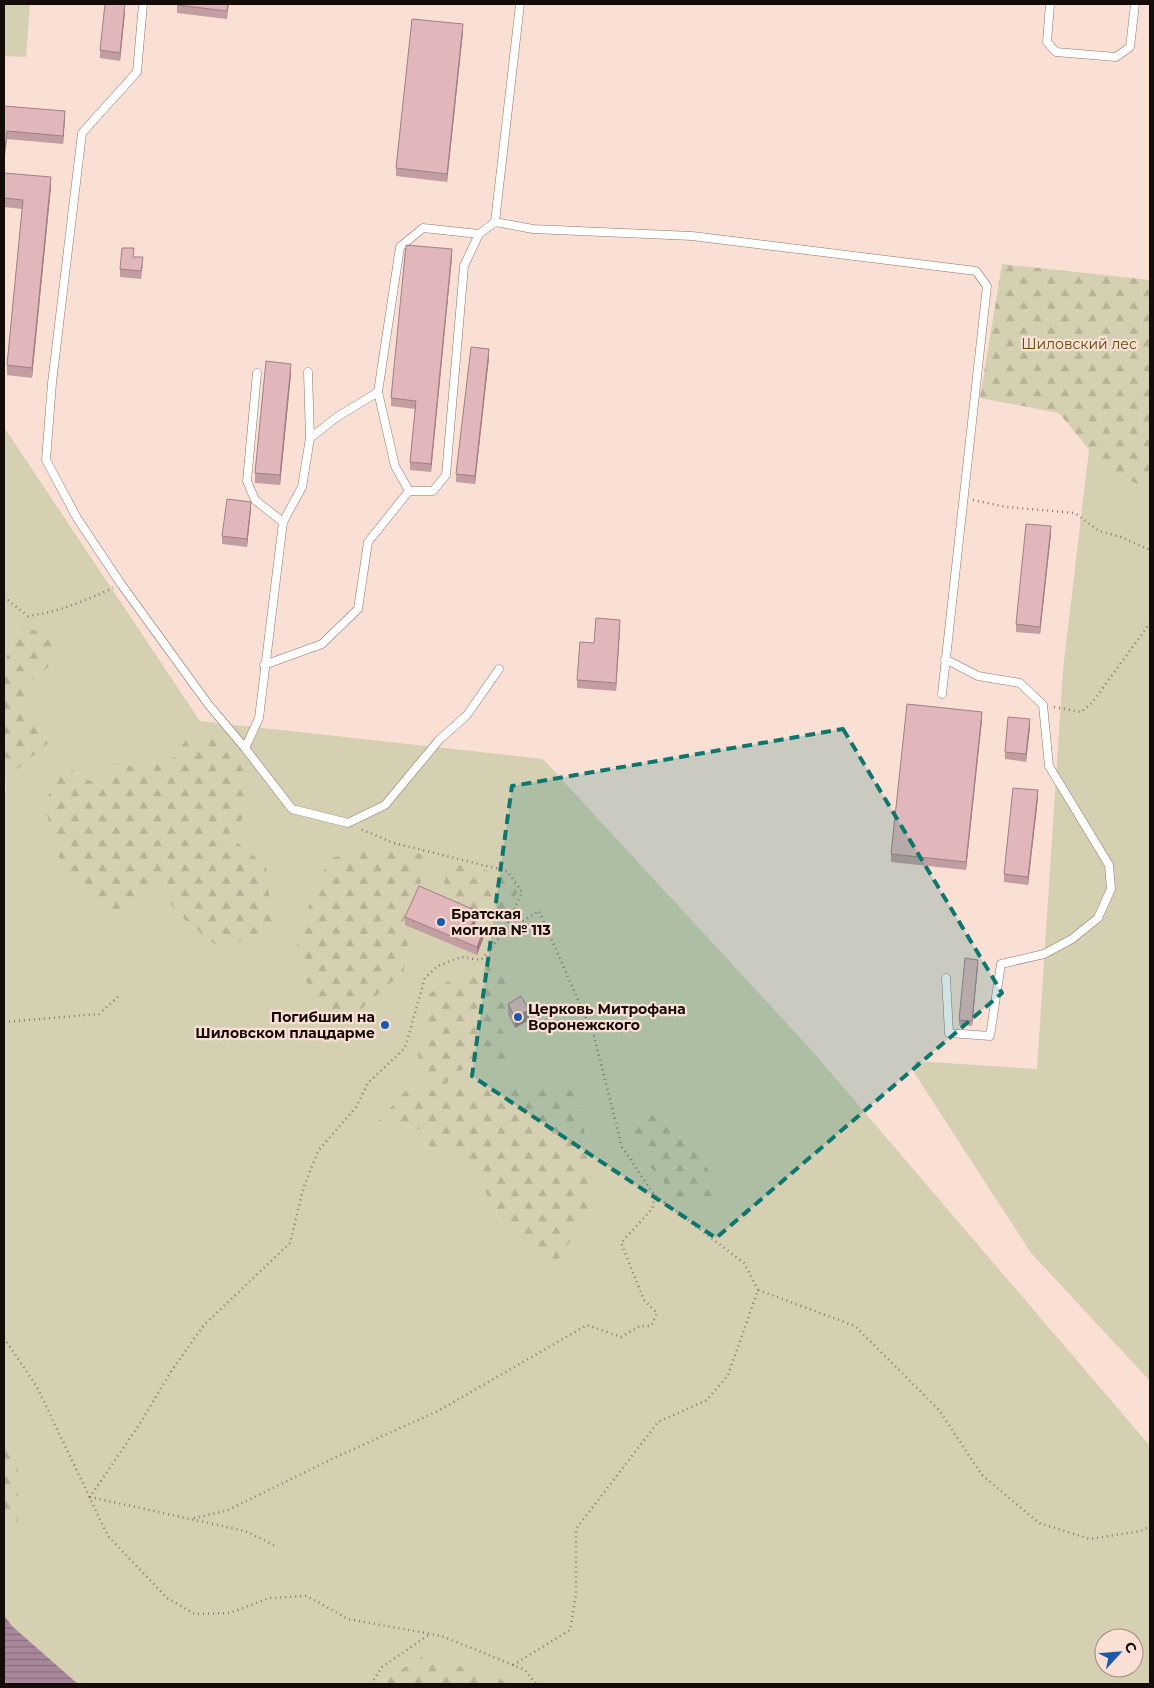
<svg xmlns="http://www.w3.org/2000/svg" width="1154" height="1688" font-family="Montserrat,sans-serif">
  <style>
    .green { fill: #d6d0b2; fill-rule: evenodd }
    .forest { fill: url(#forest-firs) }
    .water { fill: url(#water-rules) }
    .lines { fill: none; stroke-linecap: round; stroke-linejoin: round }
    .lane-casing { stroke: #8e766e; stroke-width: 9 }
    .path { stroke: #8a7872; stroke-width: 2.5; stroke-dasharray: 1 4; stroke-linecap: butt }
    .lane { stroke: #fff; stroke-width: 8 }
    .wall { fill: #c29da1 }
    .shaded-wall { fill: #9e8083 }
    .building { fill: #e2b7bb; stroke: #9e8083 }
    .marked { fill: #0f766e; fill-opacity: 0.2; stroke: #0f766e; stroke-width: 4; stroke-dasharray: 10 6; stroke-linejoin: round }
    .poi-dot { fill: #1c59aa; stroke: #fadfd5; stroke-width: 2 }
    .labels { text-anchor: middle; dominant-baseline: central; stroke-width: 4.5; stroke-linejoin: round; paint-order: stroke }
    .park-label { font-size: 14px; fill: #584b0d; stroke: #fadfd5 }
    .poi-label { font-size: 14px; font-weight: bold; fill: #150c09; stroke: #fadfd5; text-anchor: start }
  </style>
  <defs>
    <pattern id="forest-firs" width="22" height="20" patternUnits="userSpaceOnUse" patternTransform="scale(1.25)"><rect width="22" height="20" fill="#d6d0b2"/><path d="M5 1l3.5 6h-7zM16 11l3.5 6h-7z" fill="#b7b198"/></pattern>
    <pattern id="water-rules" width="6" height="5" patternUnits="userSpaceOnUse" patternTransform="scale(1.25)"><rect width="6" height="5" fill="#a9879b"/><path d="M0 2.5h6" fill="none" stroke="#886d7d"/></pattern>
  </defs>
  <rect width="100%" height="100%" fill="#fadfd5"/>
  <g class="green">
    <polygon points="4,4 30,4 26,57 4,56"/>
    <path d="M4,427L200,721L543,759L814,1053L1150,1446V1684H506L500,1678L423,1656L382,1681V1684H78L12,1626L4,1615V795L6,791L4,755L15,771L24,705L30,681L55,662L19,627L4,663ZM190,734L247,808L233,839L186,921L156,888L65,765L90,781L111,767L171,762ZM428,866L403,923L408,943L404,971L350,1019ZM512,983L500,1027L516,1053L454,1072L418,1054L427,1033ZM482,1084L555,1264L505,1227L460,1146L427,1149L423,1130L378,1123L410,1087L440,1092ZM1104,1638H1134V1668H1104Z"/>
    <polygon points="1089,449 1106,470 1150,490 1150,1381 1031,1253 915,1074 915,1061 1037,1069 1063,670"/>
  </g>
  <g class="forest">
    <polygon points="1002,264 1150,280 1150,490 1106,470 1059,413 980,398"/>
    <polygon points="19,627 51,634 55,662 30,681 24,705 48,743 15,771 4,755 4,663"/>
    <polygon points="190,734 225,735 245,774 247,808 233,839 266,866 272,923 266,937 217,946 186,921 156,888 122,917 66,881 44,804 65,765 90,781 111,767 170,762"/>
    <polygon points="388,847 427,855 428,866 403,923 408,943 404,971 350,1019 317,1005 294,955 314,889 330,858"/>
    <polygon points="448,865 468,865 506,876 518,891 504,918 476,916 440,901"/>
    <polygon points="481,960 509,971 512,983 500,1027 516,1053 507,1070 483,1063 455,1072 445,1086 422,1080 418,1054 427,1033 426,996"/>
    <polygon points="482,1084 532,1085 574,1091 582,1112 593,1207 555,1264 505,1227 460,1147 427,1149 423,1130 377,1123 410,1086 440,1092"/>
    <polygon points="649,1113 686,1137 726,1196 677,1198 628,1140"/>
    <polygon points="4,1446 18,1468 18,1539 4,1517"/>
    <polygon points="423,1656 500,1678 506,1684 382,1684 382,1681"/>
  </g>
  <polygon class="water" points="4,1615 12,1626 78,1684 4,1684"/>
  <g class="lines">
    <defs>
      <g id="lane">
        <polyline points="143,4 137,72 82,133 52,383 46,460 77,518 121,584 208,704 245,748 259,718 283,522 302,487 310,438 308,372"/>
        <polyline points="520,4 495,222 533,229 692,236 976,271 987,286 942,694"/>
        <polyline points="1050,4 1047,42 1056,52 1116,57 1130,47 1135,4"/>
        <polyline points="257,373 247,481 255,500 283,522"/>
        <polyline points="310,438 337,417 378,392 400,247 423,228 479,234 495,222"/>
        <polyline points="409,491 433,491 446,475 464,266 479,234"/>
        <polyline points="945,659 978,676 1020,683 1043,705 1049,766 1109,865 1111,889 1098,918 1072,939 1044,954 1001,964 990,1036 949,1033 946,978"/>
        <polyline points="264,665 322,644 358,609 368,542 409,491 395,466 378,392"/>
        <polyline points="245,748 292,809 348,823 385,805 439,740 467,715 499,669"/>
      </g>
    </defs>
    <use href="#lane" class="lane-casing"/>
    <g class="path">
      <polyline points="973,500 1007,507 1075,513 1099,531 1121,537 1150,550"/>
      <path d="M4,597L28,616C59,612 84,601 113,588"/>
      <polyline points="1054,707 1081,712 1092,703 1150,623"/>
      <polyline points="4,1022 99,1014 120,995"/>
      <polyline points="656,1196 744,1263 758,1290"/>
      <polyline points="4,1338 37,1387 108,1536 167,1598 195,1614 230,1613 269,1598 307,1596 348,1619 442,1636 525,1670 536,1684"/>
      <polyline points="194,1518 226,1511 336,1457 438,1411 587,1325 621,1337 640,1326 651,1326 657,1313 644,1300 621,1243 652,1209 655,1196 622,1147 594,1036 539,911 505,932"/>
      <polyline points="274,1545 245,1531 90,1497 139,1425 172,1370 204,1325 290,1243 303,1189 318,1151 356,1107 368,1083 405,1048 425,978 438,966 461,957 481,960 503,933 522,892 507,871 394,843 360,829"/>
      <polyline points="513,1665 570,1630 576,1594 576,1529 658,1422 707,1400 728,1375 758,1290 855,1326 939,1410 982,1475 1039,1523 1090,1539 1141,1531 1150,1526"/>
      <polyline points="371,1684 382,1667 430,1634"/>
    </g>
    <use href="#lane" class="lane"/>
  </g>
  <g class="wall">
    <polygon points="177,4 229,4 227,19 177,13"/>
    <polygon points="125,12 120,61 100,58 100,50"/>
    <polygon points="463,32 447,182 396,176 396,168"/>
    <polygon points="4,106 65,119 63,144 7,139 5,157 4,157"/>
    <polygon points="4,173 51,187 32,378 7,375 7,365 22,209 4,207"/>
    <polygon points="134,257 143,265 141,279 120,277 120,269"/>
    <polygon points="452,257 431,472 410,470 410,462 415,409 391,406 391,398"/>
    <polygon points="489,357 475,484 456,482 456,474"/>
    <polygon points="291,374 280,485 255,483 255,473"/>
    <polygon points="251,509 247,547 222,544 222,536"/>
    <polygon points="1051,534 1040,634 1016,632 1016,624"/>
    <polygon points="620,628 616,691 577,688 577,680 594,643"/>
    <polygon points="982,720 966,870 891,862 891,854"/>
    <polygon points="1030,727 1026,762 1005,759 1005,752"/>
    <polygon points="1038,798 1028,885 1004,882 1004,874"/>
    <polygon points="405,917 477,918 474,927 483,939 477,955 405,925"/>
    <polygon points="978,965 972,1026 959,1025 959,1020"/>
    <polygon points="508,1004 529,1020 515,1028 508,1015"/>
  </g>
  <g class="shaded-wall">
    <polygon points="125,4 125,12 120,61 120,53"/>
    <polygon points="463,24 463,32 447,182 447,174"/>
    <polygon points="65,111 65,119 63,144 63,136"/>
    <polygon points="51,177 51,187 32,378 32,368"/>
    <polygon points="452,249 452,257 431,472 431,464"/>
    <polygon points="489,349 489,357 475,484 475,476"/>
    <polygon points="291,364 291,374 280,485 280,475"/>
    <polygon points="251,502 251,509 247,547 247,539"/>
    <polygon points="1051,526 1051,534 1040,634 1040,627"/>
    <polygon points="620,620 620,628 616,691 616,683"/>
    <polygon points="982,712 982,720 966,870 966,862"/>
    <polygon points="1030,719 1030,727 1026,762 1026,754"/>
    <polygon points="1038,790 1038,798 1028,885 1028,877"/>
    <polygon points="477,911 477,918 471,934 471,926"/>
    <polygon points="483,931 483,939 477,955 477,947"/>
    <polygon points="978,960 978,965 972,1026 972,1021"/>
    <polygon points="529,1010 529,1020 515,1028 515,1017"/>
  </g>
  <g class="building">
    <polygon points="105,4 125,4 120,53 100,50"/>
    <polygon points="177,4 228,4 227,11 177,5"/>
    <polygon points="412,19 463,24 447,174 396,168"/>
    <polygon points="4,106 65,111 63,136 7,131 5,150 4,150"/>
    <polygon points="4,173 51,177 32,368 7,365 23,200 4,198"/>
    <polygon points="406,245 452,249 431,464 410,462 416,401 391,398"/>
    <polygon points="122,248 134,248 133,257 143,257 141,271 120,269"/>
    <polygon points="471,347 489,349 475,476 456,474"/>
    <polygon points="266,361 291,364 280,475 255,473"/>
    <polygon points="227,499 251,502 247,539 222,536"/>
    <polygon points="1026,524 1051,526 1040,627 1016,624"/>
    <polygon points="596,618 620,620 616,683 577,680 580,642 594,643"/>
    <polygon points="907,704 982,712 966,862 891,854"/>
    <polygon points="1008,717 1030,719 1026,754 1005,752"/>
    <polygon points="1013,788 1038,790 1028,877 1004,874"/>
    <polygon points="419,886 477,911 471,926 483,931 477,947 405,917"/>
    <polygon points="965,958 978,960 972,1021 959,1020"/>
    <polygon points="521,996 529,1010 515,1017 508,1004"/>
  </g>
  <path class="marked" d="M843,729L1002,993L716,1238L472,1076L512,786Z"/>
  <g class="poi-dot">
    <circle cx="441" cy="922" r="5"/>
    <circle cx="518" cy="1017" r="5"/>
    <circle cx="385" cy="1025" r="5"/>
  </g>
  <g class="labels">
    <g class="park-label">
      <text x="1079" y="344">Шиловский лес</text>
    </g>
    <g class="poi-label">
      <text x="451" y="914">Братская<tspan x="451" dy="16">могила № 113</tspan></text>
      <text x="528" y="1009">Церковь Митрофана<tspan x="528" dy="16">Воронежского</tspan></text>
      <text x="375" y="1017" text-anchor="end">Погибшим на<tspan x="375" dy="16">Шиловском плацдарме</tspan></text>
    </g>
  </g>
  <rect width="1154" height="1688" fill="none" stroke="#150c09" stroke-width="10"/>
  <g transform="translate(1119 1653) rotate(64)"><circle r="24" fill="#fadfd5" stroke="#9e8b83"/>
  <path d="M0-4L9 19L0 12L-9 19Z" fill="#1c59aa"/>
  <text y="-8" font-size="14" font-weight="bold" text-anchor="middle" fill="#150c09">С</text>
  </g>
</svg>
